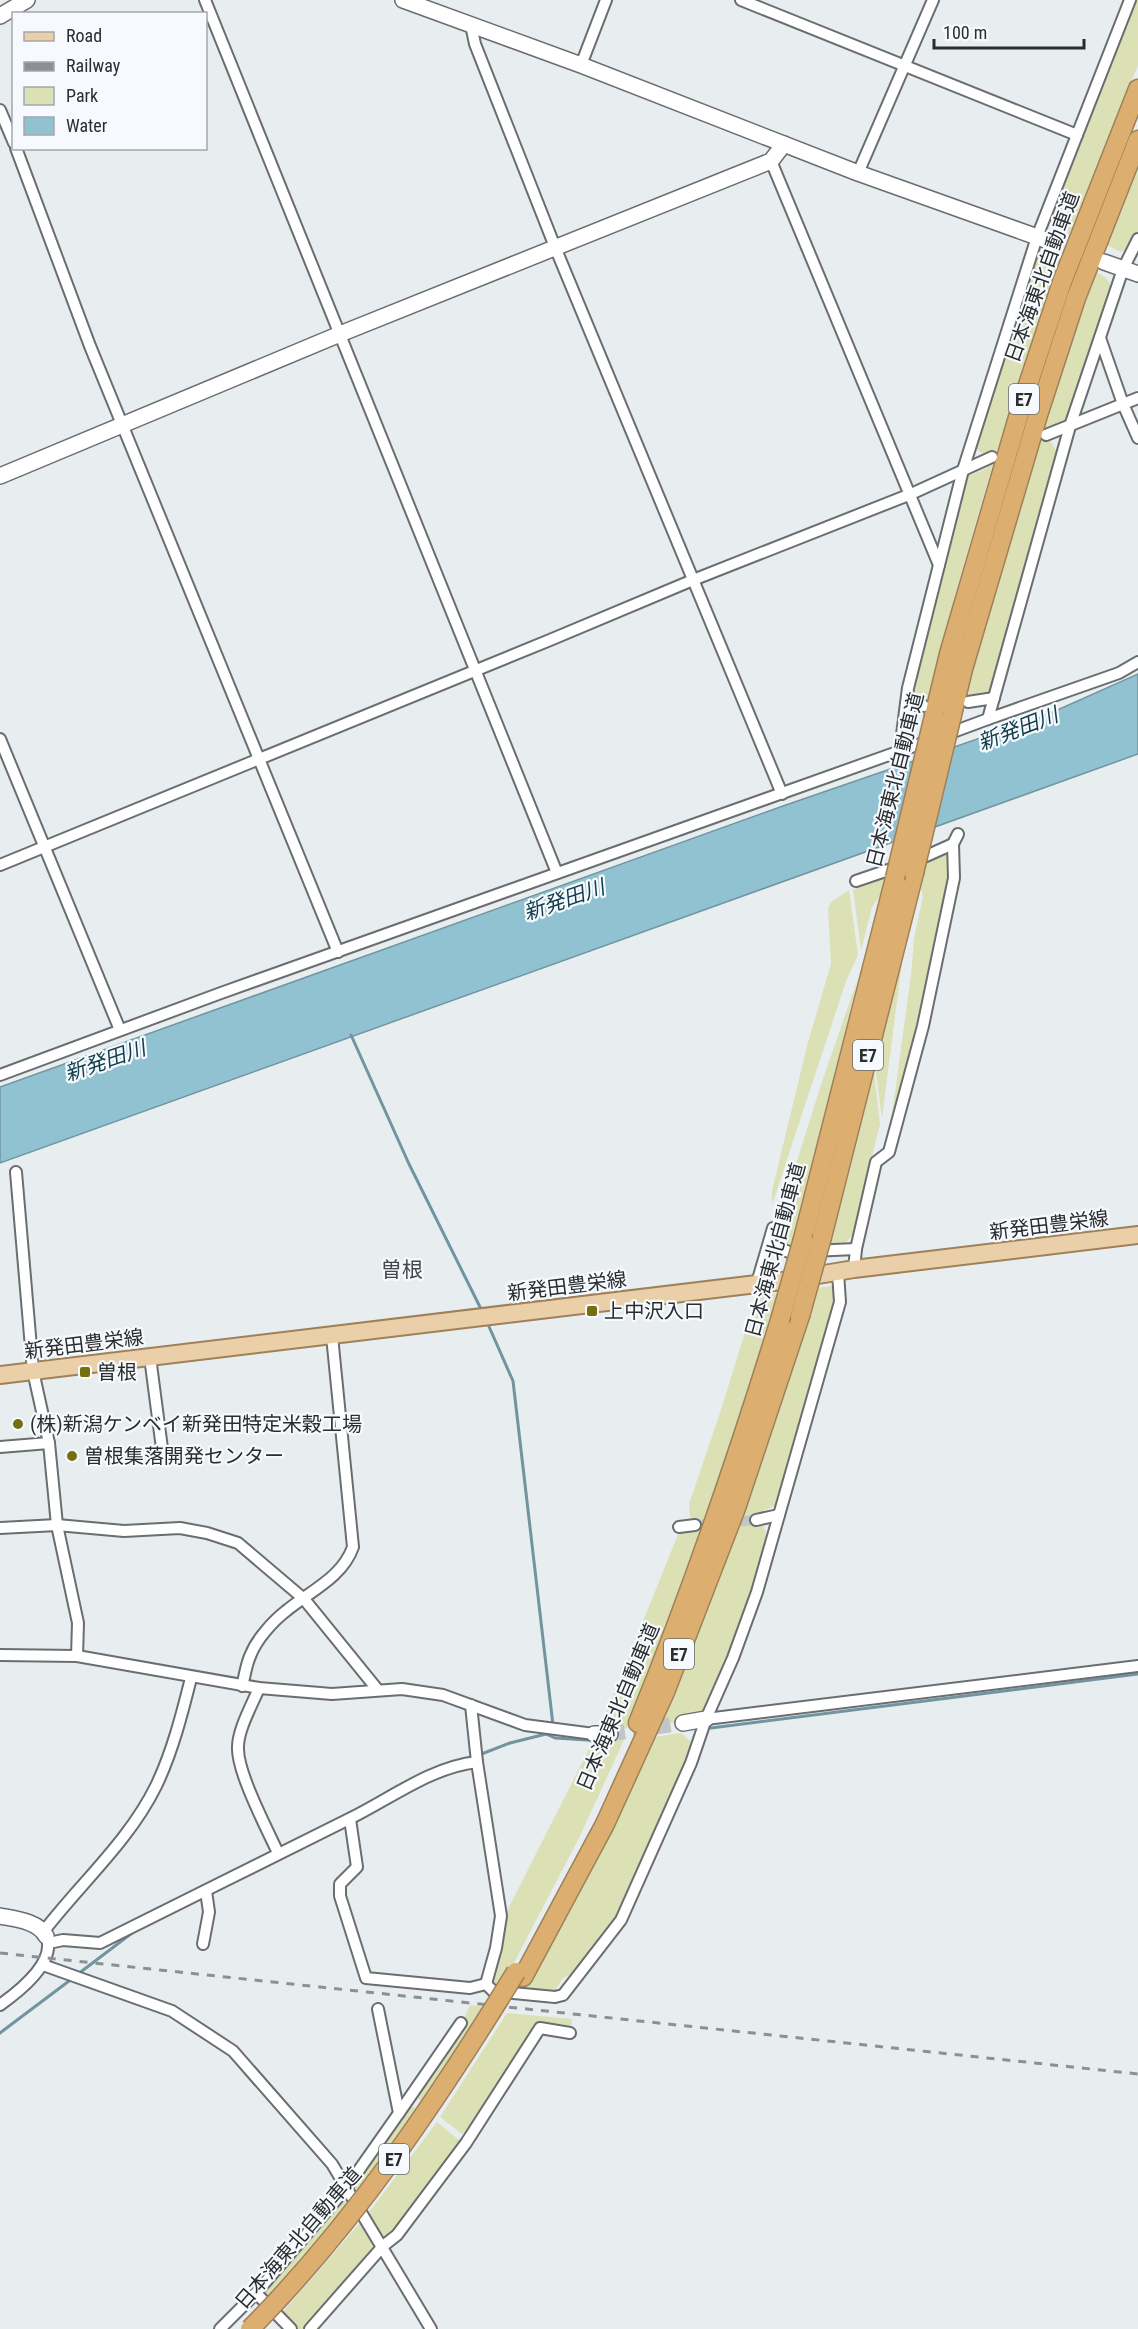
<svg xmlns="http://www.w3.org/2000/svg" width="1138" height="2329" font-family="'Roboto Condensed','Noto Sans JP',sans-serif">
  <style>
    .green { fill: #dbe0b5 }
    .water { fill: #90c2d2; stroke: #7195a0; stroke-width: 1.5 }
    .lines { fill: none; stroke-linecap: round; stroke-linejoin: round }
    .stream { stroke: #7195a0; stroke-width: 3 }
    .street-tunnel { stroke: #c2c6c9; stroke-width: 10; stroke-dasharray: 10 5; stroke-linecap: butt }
    .secondary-tunnel { stroke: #c2c6c9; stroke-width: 15; stroke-dasharray: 15 8; stroke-linecap: butt }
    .street-casing { stroke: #6a6e71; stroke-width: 14 }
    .secondary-casing { stroke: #6a6e71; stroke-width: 18 }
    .primary-casing { stroke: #9e8159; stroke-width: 20 }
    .highway-casing { stroke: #9e8159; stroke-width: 21 }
    .street { stroke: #fff; stroke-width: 10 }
    .secondary { stroke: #fff; stroke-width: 15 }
    .primary { stroke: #eacfa9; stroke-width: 16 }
    .highway { stroke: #dcaf70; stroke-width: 18 }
    .rail { stroke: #8c9092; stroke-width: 3; stroke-dasharray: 8 8; stroke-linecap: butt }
    .highway-bridge-casing { stroke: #9e8159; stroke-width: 21; stroke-linecap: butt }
    .highway-bridge { stroke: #dcaf70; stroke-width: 18 }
    .poi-dot { fill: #756f0e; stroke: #f6fafe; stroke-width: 2 }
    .labels { text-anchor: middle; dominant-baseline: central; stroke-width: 4.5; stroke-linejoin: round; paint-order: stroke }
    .shield { fill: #f6fafe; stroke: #676a6c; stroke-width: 1.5 }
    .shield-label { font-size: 18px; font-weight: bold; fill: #2a2c2d }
    .street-label { font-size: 20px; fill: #2a2c2d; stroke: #f6fafe }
    .poi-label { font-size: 20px; fill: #2a2c2d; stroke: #f6fafe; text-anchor: start }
    .water-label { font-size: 21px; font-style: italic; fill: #103d49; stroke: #f6fafe }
    .neighbourhood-label { font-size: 21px; fill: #46494c; stroke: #f6fafe }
  </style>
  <rect width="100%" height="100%" fill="#e8edf0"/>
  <g class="green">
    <polygon points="1132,0 1138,0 1138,65 1069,234 1054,230 1047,216"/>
    <polygon points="1138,158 1138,234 1128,248 1121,252 1104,244"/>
    <path d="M1042,255L1060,260L996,454C987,455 980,455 976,446L1030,271L1036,259Z"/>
    <path d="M1094,271C1104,276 1110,279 1112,290L1065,424L1040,437Z"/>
    <polygon points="1048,437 1058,454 1058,459 1043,501 987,697 968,698 970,680 1018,509 1039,440"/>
    <polygon points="994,460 956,591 930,695 927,703 921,704 912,692 964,487 968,476 987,468"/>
    <polygon points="946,852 949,855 951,871 935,937 930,980 888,1144 911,975 914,938 923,897 919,880 926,861"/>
    <polygon points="886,876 880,896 872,907 861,950 853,890"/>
    <polygon points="849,890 858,955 846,981 772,1205 772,1191 807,1046 831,964 828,908 831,902"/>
    <polygon points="902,962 882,1118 875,1066"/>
    <polygon points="858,978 793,1248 782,1245 775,1230 821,1085"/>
    <path d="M874,1072L880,1124L853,1234C846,1245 839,1247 826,1248Z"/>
    <polygon points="833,1286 834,1294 831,1318 779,1504 763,1511 758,1515 760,1519 739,1520 771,1433 816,1288"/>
    <polygon points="778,1293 707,1522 691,1524 697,1520 690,1517 689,1504 719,1416 756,1297"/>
    <polygon points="761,1521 768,1538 749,1599 707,1709 683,1716 683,1721 662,1725 659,1722 739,1523"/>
    <polygon points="706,1528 658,1658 628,1728 611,1731 614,1725 607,1711 679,1532 698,1531"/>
    <polygon points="681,1733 695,1746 626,1900 613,1925 578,1972 563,1978 553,1994 518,1992 654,1737"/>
    <polygon points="624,1740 580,1836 501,1988 490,1986 504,1917 585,1757 592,1743"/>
    <polygon points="470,2005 491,2008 426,2107 416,2096 462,2024"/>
    <path d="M507,2013L572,2019L571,2030L536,2024C511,2060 493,2103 462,2134L440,2117Z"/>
    <polygon points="411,2106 422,2111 358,2199 351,2187"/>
    <path d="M437,2122L460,2141C438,2174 414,2208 385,2237L378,2236L367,2215Z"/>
    <polygon points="342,2198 351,2208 269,2303 263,2296"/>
    <polygon points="360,2223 372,2242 373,2250 306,2329 296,2329 280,2315"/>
  </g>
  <polygon class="water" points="1138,674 1138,754 0,1163 0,1087 783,806 1044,716"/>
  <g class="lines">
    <g class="stream">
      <polyline points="351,1035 409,1164 482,1311"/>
      <polyline points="487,1322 513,1381 553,1725"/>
      <polyline points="711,1728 1138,1674"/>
      <polyline points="479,1755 510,1743 546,1734 555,1738 603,1741"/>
      <polyline points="78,1974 132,1933"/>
      <polyline points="0,2033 73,1978"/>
    </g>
    <polyline class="street-tunnel" points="695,1525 756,1520"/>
    <polyline class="secondary-tunnel" points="610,1734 683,1723"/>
    <defs>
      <g id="street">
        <polyline points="205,0 557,873"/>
        <polyline points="741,0 1077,135"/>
        <polyline points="471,25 475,44 555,247 782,794"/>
        <polyline points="581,65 606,0"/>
        <polyline points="0,110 14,143"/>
        <polyline points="16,148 90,346 338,952"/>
        <polyline points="771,161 939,565"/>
        <polyline points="858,173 933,0"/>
        <polyline points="1100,338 1123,404 1138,438"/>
        <polyline points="1046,435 1138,398"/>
        <polyline points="968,702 994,698"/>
        <polyline points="906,704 924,706"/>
        <polyline points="988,719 1119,673 1138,662"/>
        <polyline points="945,735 988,719 1070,426 1123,269 1138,239"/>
        <polyline points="0,739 120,1030"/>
        <polyline points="900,750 908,688 963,470 1037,237 1130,0"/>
        <polyline points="915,861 953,844"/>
        <polyline points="0,865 550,640 693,580 911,494 992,457"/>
        <polyline points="856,881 900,866"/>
        <polyline points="0,1075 221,993 931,740"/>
        <polyline points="16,1172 33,1371 49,1443 57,1525 78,1623 77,1656"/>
        <polyline points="769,1244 789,1252 856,1249"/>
        <polyline points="854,1269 856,1249 876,1162 889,1152 923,1026 954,878 953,844 958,834"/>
        <polyline points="757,1283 773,1228"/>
        <polyline points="150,1357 163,1456"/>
        <polyline points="0,1447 49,1443"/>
        <polyline points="756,1520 779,1515"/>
        <polyline points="679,1527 695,1525"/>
        <polyline points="0,1528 57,1525 124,1531 180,1528 207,1533 238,1543 304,1599 377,1689"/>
        <polyline points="0,1655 77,1656 259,1688 332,1694 402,1689 443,1695 525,1725 594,1734"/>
        <path d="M242,1686C245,1676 246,1664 251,1654C257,1639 273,1621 286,1611C310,1591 342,1578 353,1547L332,1336"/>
        <path d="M259,1688C252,1705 237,1731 238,1749C238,1774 267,1829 278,1853"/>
        <polyline points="471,1705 477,1762 501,1916 496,1948 486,1984"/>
        <polyline points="706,1719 1138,1666"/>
        <polyline points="350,1819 357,1867 340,1884 340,1896 366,1978 470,1988 486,1984 493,1991 555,1997 563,1995 621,1920 691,1763 706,1719 733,1658 757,1592 840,1302 838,1273"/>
        <path d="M44,1931C81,1883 129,1841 156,1786C172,1753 182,1714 191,1678"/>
        <path d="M49,1943L63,1940L100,1943C183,1902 266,1860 349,1819C390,1799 431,1767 477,1762"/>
        <polyline points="203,1944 209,1912 206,1891"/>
        <polyline points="43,1965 172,2011 233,2051 332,2164 431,2329"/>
        <path d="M0,2005C18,1992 55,1964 47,1938"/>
        <polyline points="399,2113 461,2023"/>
        <polyline points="256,2293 291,2329"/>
        <polyline points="220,2329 256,2293 347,2187 399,2113 378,2009"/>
        <polyline points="310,2329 383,2246 397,2235 466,2143 540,2028 570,2033"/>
      </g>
      <g id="secondary">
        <polyline points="403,0 581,65 858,173 1054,243"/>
        <polyline points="0,16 27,0"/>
        <polyline points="1104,262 1138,274"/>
        <polyline points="0,476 340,334 771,161 784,144"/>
        <polyline points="683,1723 706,1719"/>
        <polyline points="594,1734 610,1734"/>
        <path d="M0,1916C15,1919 38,1921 46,1936"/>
      </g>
      <polyline id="primary" points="0,1375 782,1281 854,1269 1138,1235"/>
      <g id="highway">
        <polyline points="952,715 963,669 1038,415 1076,298 1138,140"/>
        <polyline points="934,716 949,654 1023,400 1062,282 1138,89"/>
        <polyline points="822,1237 914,873"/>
        <polyline points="803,1239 895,878"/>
        <path d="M638,1723C692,1591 738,1456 780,1320"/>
        <polyline points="523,1977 605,1824 665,1692 736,1508 800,1316"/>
      </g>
    </defs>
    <use href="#street" class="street-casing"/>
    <use href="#secondary" class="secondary-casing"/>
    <use href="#primary" class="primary-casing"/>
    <use href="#highway" class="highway-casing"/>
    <use href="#street" class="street"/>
    <use href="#secondary" class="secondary"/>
    <use href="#primary" class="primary"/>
    <use href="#highway" class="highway"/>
    <polyline class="rail" points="0,1953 1138,2074"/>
    <defs>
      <g id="highway-bridge">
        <polyline points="914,873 952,715"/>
        <polyline points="895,878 934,716"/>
        <polyline points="800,1316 822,1237"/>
        <polyline points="780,1320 803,1239"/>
        <path d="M250,2329C355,2223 438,2099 516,1972"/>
      </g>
    </defs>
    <use href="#highway-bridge" class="highway-bridge-casing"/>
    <use href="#highway-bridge" class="highway-bridge"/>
  </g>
  <g class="poi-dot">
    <rect x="586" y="1305" width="12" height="12" rx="3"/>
    <rect x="79" y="1366" width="12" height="12" rx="3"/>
    <circle cx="18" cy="1424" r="6"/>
    <circle cx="72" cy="1456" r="6"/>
  </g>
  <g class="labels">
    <g class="shield">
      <rect x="1009" y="384" width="30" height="30" rx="4.5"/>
      <rect x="853" y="1040" width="30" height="30" rx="4.5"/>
      <rect x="664" y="1639" width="30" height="30" rx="4.5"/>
      <rect x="379" y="2144" width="30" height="30" rx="4.5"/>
    </g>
    <g class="shield-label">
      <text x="1024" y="399">E7</text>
      <text x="868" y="1055">E7</text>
      <text x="679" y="1654">E7</text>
      <text x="394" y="2159">E7</text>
    </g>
    <g class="street-label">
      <text transform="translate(1042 277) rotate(-70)">日本海東北自動車道</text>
      <text transform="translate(895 780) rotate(-76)">日本海東北自動車道</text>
      <text transform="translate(1049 1225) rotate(-7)">新発田豊栄線</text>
      <text transform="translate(775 1250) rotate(-75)">日本海東北自動車道</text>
      <text transform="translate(567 1286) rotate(-7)">新発田豊栄線</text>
      <text transform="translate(84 1344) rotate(-7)">新発田豊栄線</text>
      <text transform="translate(618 1707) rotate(-67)">日本海東北自動車道</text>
      <text transform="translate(298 2238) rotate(-49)">日本海東北自動車道</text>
    </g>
    <g class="poi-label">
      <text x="604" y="1311">上中沢入口</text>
      <text x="97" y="1372">曽根</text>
      <text x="30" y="1424">(株)新潟ケンベイ新発田特定米穀工場</text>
      <text x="84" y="1456">曽根集落開発センター</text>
    </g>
    <g class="water-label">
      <text transform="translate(1018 729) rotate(-21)">新発田川</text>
      <text transform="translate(564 900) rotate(-19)">新発田川</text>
      <text transform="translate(105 1061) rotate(-19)">新発田川</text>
    </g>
    <g class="neighbourhood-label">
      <text x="402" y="1270">曽根</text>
    </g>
  </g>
  <rect x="12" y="12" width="195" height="138" fill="#f6fafe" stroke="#a4a8aa" stroke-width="1.5"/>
  <rect x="24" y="32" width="30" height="9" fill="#eacfa9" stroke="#a4a8aa" stroke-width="1.5"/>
  <text x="66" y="42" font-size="18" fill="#2a2c2d">Road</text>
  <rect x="24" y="62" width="30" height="9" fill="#8c9092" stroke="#a4a8aa" stroke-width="1.5"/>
  <text x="66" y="72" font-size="18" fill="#2a2c2d">Railway</text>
  <rect x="24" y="87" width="30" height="18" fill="#dbe0b5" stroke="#a4a8aa" stroke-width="1.5"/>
  <text x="66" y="102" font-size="18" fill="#2a2c2d">Park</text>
  <rect x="24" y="117" width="30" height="18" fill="#90c2d2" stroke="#a4a8aa" stroke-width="1.5"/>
  <text x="66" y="132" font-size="18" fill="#2a2c2d">Water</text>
  <path d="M934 39v9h150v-9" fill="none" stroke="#2a2c2d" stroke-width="3"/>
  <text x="943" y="39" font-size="18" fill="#2a2c2d" stroke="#f6fafe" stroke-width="4.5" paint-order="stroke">100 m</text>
</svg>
